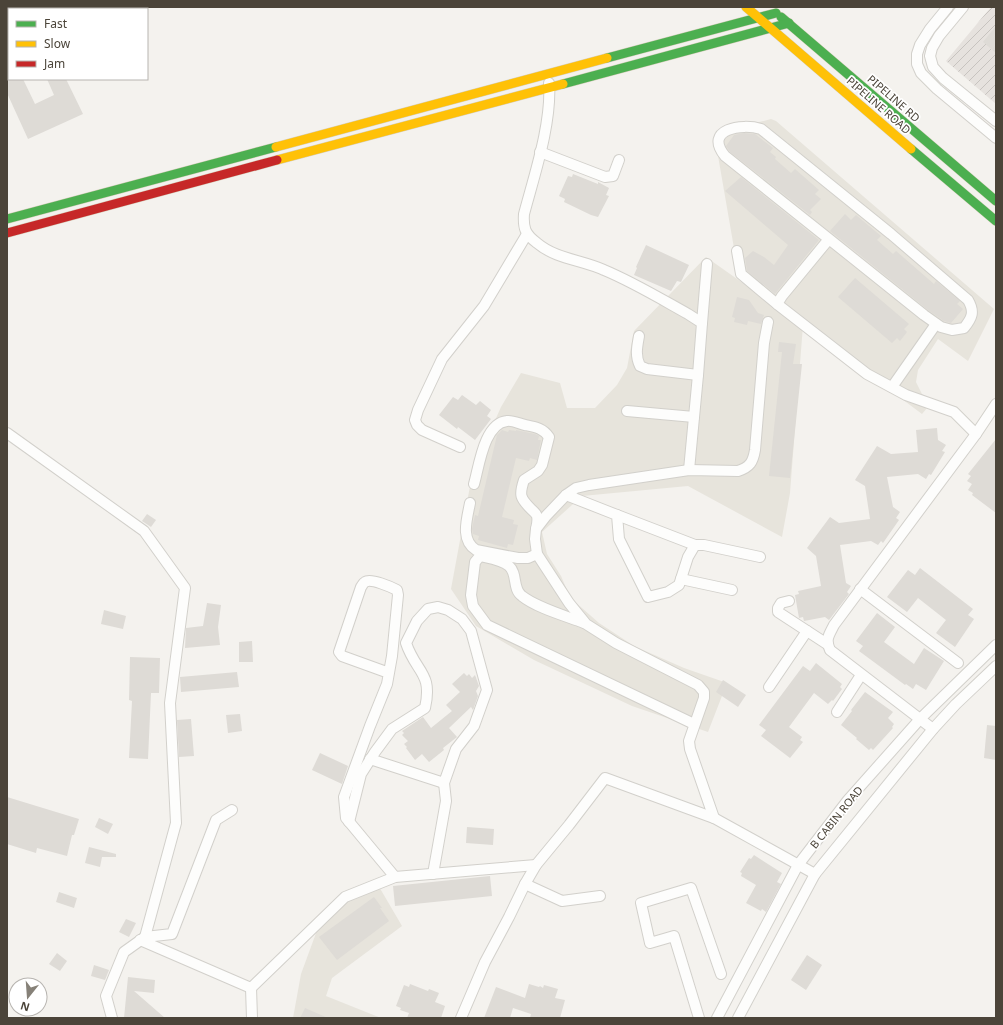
<svg xmlns="http://www.w3.org/2000/svg" width="1003" height="1025" font-family="'Noto Sans',sans-serif">
  <style>
    .residential { fill: #e7e4dc }
    .industrial { fill: url(#industrial-furrows) }
    .building { fill: #dedbd6 }
    .lines { fill: none; stroke-linecap: round; stroke-linejoin: round }
    .street-casing { stroke: #d2d0cb; stroke-width: 12 }
    .fast-casing { stroke: #d6cebb; stroke-width: 10 }
    .slow-casing { stroke: #d6cebb; stroke-width: 10 }
    .jam-casing { stroke: #d6cebb; stroke-width: 10 }
    .street { stroke: #fdfdfc; stroke-width: 10 }
    .fast { stroke: #4caf50; stroke-width: 9 }
    .slow { stroke: #ffc107; stroke-width: 9 }
    .jam { stroke: #c62828; stroke-width: 9 }
    .labels { text-anchor: middle; dominant-baseline: central; stroke-width: 3.5; stroke-linejoin: round; paint-order: stroke }
    .street-label { font-size: 11px; fill: #4b4439; stroke: #fff }
  </style>
  <defs>
    <pattern id="industrial-furrows" width="10" height="10" patternUnits="userSpaceOnUse"><rect width="10" height="10" fill="#e6e2de"/><path d="M-1 1l2-2M0 10L10 0M9 11l2-2" fill="none" stroke="#c7c3bf"/></pattern>
  </defs>
  <rect width="100%" height="100%" fill="#f4f2ee"/>
  <g class="residential">
    <polygon points="771,119 776,121 994,309 968,361 938,339 918,370 916,382 922,394 933,401 922,414 803,325 790,493 782,537 688,486 582,496 542,532 547,554 561,576 567,590 574,601 599,623 634,646 684,668 727,683 708,732 632,706 534,660 476,626 451,589 473,470 501,407 521,373 560,383 567,408 595,408 617,385 627,368 634,331 706,257 784,312 739,277 717,150 718,133"/>
    <polygon points="378,885 402,926 332,978 326,996 381,1018 293,1018 301,974 319,925 347,902"/>
  </g>
  <polygon class="industrial" points="991,7 996,7 996,104 946,61"/>
  <g class="building">
    <polygon points="996,26 996,53 983,42"/>
    <polygon points="7,79 23,79 35,104 54,95 47,79 66,79 83,114 28,139 7,93"/>
    <polygon points="744,133 755,134 773,148 770,152 776,157 775,159 791,173 795,169 819,190 815,194 821,199 810,210 812,212 810,215 730,152 726,146 734,135"/>
    <polygon points="573,174 598,184 598,182 609,188 606,195 609,196 598,217 591,215 564,202 565,199 559,196 568,176 572,177"/>
    <polygon points="741,177 819,240 775,294 747,271 745,258 753,251 764,257 774,265 788,245 725,191"/>
    <polygon points="845,214 851,220 856,215 881,236 877,240 893,254 896,251 934,284 936,281 960,301 957,304 963,309 951,323 944,321 928,310 830,231"/>
    <polygon points="646,245 689,265 681,282 677,281 671,291 634,275 637,268 636,267"/>
    <polygon points="855,278 909,324 904,329 907,332 900,341 897,338 892,343 838,297"/>
    <polygon points="737,297 749,300 758,313 764,315 761,324 748,321 747,325 734,322 735,318 732,317"/>
    <polygon points="779,342 796,344 793,364 802,364 790,478 769,476 782,352 778,352"/>
    <polygon points="462,395 476,405 480,401 491,410 487,416 491,419 475,440 458,427 457,429 439,415 453,397 458,400"/>
    <polygon points="937,428 938,440 946,445 942,451 945,452 931,475 929,474 926,479 918,474 887,477 893,507 900,512 896,518 899,520 883,543 881,541 878,545 871,541 840,545 846,583 851,586 847,592 849,594 829,620 825,617 804,621 803,617 799,618 795,595 799,594 798,591 821,586 816,556 807,548 830,517 839,523 870,519 865,486 855,480 877,446 891,454 918,452 916,430"/>
    <polygon points="502,430 508,432 509,430 516,431 516,430 535,434 539,436 538,440 541,440 537,460 530,458 529,461 516,458 502,517 514,520 513,524 518,525 513,545 508,544 507,548 478,540 479,536 473,534 472,529 475,515 478,516 497,435"/>
    <polygon points="996,439 996,513 972,495 973,493 968,490 972,484 967,481 971,476 968,474"/>
    <polygon points="147,514 156,520 151,527 142,521"/>
    <polygon points="920,568 973,609 968,615 974,619 955,647 936,633 946,620 918,598 907,612 887,597 908,570 915,575"/>
    <polygon points="207,603 221,605 218,627 220,645 185,648 186,628 203,626"/>
    <polygon points="104,610 126,616 123,629 101,624"/>
    <polygon points="877,613 895,627 884,642 914,664 924,648 944,661 926,690 916,684 913,689 906,684 905,685 859,651 863,646 856,641"/>
    <polygon points="252,641 253,662 239,662 239,642"/>
    <polygon points="130,657 160,658 159,693 151,693 148,759 129,758 132,701 129,700"/>
    <polygon points="816,663 842,684 840,687 842,689 833,701 832,700 828,704 814,693 789,727 802,737 800,740 803,742 790,758 761,736 766,730 759,725 803,666 810,671"/>
    <polygon points="237,672 239,687 181,692 180,677"/>
    <polygon points="464,673 467,676 469,674 472,678 475,675 479,686 476,691 478,696 473,710 471,707 449,728 457,737 443,748 444,750 429,762 422,754 415,760 406,748 407,747 404,744 408,741 402,735 404,733 402,731 423,717 431,728 452,711 446,705 460,692 452,684"/>
    <polygon points="723,680 746,695 738,707 716,692"/>
    <polygon points="865,692 893,712 888,718 894,724 892,727 893,728 873,750 871,748 869,750 856,739 857,738 841,725 852,711 851,710"/>
    <polygon points="240,714 242,731 228,733 226,715"/>
    <polygon points="191,719 194,756 179,757 177,720"/>
    <polygon points="987,725 996,726 996,760 984,758"/>
    <polygon points="320,753 348,766 342,784 312,770"/>
    <polygon points="7,797 79,819 74,835 72,835 67,856 37,848 36,853 7,844"/>
    <polygon points="99,818 113,824 108,834 95,827"/>
    <polygon points="467,827 494,829 493,845 466,843"/>
    <polygon points="89,847 116,854 116,857 102,857 100,867 85,863"/>
    <polygon points="754,855 782,873 777,882 781,884 766,912 762,909 761,911 746,903 756,885 741,876 742,873 740,872 749,858 751,859"/>
    <polygon points="490,876 492,896 395,906 393,886"/>
    <polygon points="59,892 77,898 74,908 56,902"/>
    <polygon points="374,897 382,908 380,908 389,921 337,960 319,937"/>
    <polygon points="126,919 136,923 129,937 119,932"/>
    <polygon points="57,953 67,961 60,971 49,964"/>
    <polygon points="807,955 822,965 806,990 791,980"/>
    <polygon points="94,965 109,970 105,980 91,976"/>
    <polygon points="128,977 155,980 154,993 134,991 165,1018 124,1018"/>
    <polygon points="410,984 428,991 429,989 439,993 435,1002 445,1006 441,1018 407,1018 409,1013 400,1010 401,1008 396,1006 404,985 409,987"/>
    <polygon points="529,984 539,987 540,986 543,988 544,985 558,989 555,998 565,1000 560,1018 530,1018 531,1014 513,1008 510,1018 484,1018 496,987 525,998"/>
    <polygon points="305,1008 328,1018 300,1018"/>
  </g>
  <g class="lines">
    <defs>
      <g id="street">
        <polyline points="948,7 930,29 920,45 917,54 917,64 921,73 937,89 996,138"/>
        <polyline points="963,7 939,36 932,48 930,56 933,67 943,78 996,121"/>
        <path d="M549,83C552,123 534,176 524,214C523,228 525,234 537,243C556,259 582,260 604,270C633,282 661,299 688,314L702,323L698,375L689,470"/>
        <polyline points="540,152 605,177 613,176 619,160"/>
        <polyline points="737,251 741,274 777,304 867,374 906,395 954,412 976,434"/>
        <path d="M777,304L782,296L829,239L924,315L941,327L952,330L964,328C972,318 975,312 968,300L891,234L761,129C742,123 703,129 725,156L829,239"/>
        <polyline points="702,323 707,264"/>
        <path d="M639,336C637,347 635,356 640,366L647,369L698,375"/>
        <polyline points="892,387 936,324"/>
        <polyline points="627,411 694,417"/>
        <polyline points="7,433 144,531 185,588 170,703 176,823 145,937"/>
        <polyline points="460,447 422,430 417,425 415,420 418,410 442,359 484,306 527,234"/>
        <path d="M474,484C479,467 484,423 507,421C512,420 520,424 525,425C535,427 543,428 549,437L542,465L538,471L524,480C519,495 520,498 531,509C533,511 536,513 537,516C538,520 537,525 536,529"/>
        <polyline points="566,495 617,515 619,539 648,597 668,592 679,585 688,557 695,545 704,545 760,557"/>
        <path d="M470,503C467,519 460,540 476,550L518,558H528L537,554"/>
        <polyline points="617,515 695,545"/>
        <polyline points="681,579 732,590"/>
        <polyline points="860,589 958,663"/>
        <polyline points="789,601 781,603 778,608 778,612 827,644"/>
        <path d="M584,623C566,616 537,608 522,596C512,589 518,574 509,566C502,560 488,558 480,556L475,562L471,595L473,606L487,625L694,724"/>
        <path d="M389,673L342,656L339,652L361,587C362,586 363,583 365,582C371,578 391,587 397,590L398,595L392,656L387,684L370,726L344,797L346,818L395,877"/>
        <polyline points="769,687 807,631"/>
        <polyline points="837,712 861,675"/>
        <path d="M933,729L830,650C825,639 829,635 834,625L976,434L996,404"/>
        <polyline points="370,759 444,783"/>
        <path d="M714,818L690,749L689,741L704,698V692L698,685L616,643L586,624L569,603L537,554L535,539L536,529L546,516L566,495L576,488L589,485L689,470L738,471C750,467 753,462 755,450L764,343L768,322"/>
        <path d="M349,822L361,774L375,752L392,729L425,708C433,672 416,673 406,643L417,621L428,609L438,607L448,610L462,619L471,631L487,690L474,726L456,749L444,783L446,801L433,874"/>
        <polyline points="525,884 562,901 600,896"/>
        <polyline points="140,940 251,988 345,897 395,877 536,865"/>
        <polyline points="251,988 252,1018"/>
        <polyline points="112,1018 106,996 124,952 145,937 172,934 216,820 232,810"/>
        <polyline points="461,1018 485,962 509,917 525,884 536,865 569,825 605,778 714,818 815,874"/>
        <polyline points="699,1018 674,936 650,943 641,903 691,888 721,974"/>
        <polyline points="717,1018 798,865 848,800 920,719 996,645"/>
        <polyline points="738,1018 815,874 933,729 956,704 996,666"/>
      </g>
      <g id="fast">
        <polyline points="781,17 996,201"/>
        <polyline points="607,58 776,13"/>
        <polyline points="563,84 789,23"/>
        <polyline points="911,149 996,221"/>
        <polyline points="7,219 276,147"/>
      </g>
      <g id="slow">
        <polyline points="746,7 911,149"/>
        <polyline points="276,147 607,58"/>
        <polyline points="277,160 563,84"/>
      </g>
      <polyline id="jam" points="7,233 277,160"/>
    </defs>
    <use href="#street" class="street-casing"/>
    <use href="#fast" class="fast-casing"/>
    <use href="#slow" class="slow-casing"/>
    <use href="#jam" class="jam-casing"/>
    <use href="#street" class="street"/>
    <use href="#fast" class="fast"/>
    <use href="#slow" class="slow"/>
    <use href="#jam" class="jam"/>
  </g>
  <g class="labels">
    <g class="street-label">
      <text transform="translate(894 98) rotate(41)">PIPELINE RD</text>
      <text transform="translate(879 105) rotate(41)">PIPELINE ROAD</text>
      <text transform="translate(836 817) rotate(-51)">B CABIN ROAD</text>
    </g>
  </g>
  <rect width="1003" height="1025" fill="none" stroke="#4b4439" stroke-width="16"/>
  <rect x="8" y="8" width="140" height="72" fill="#ffffff" stroke="#b7b4b0"/>
  <rect x="16" y="21" width="20" height="6" fill="#4caf50" stroke="#b7b4b0"/>
  <text x="44" y="28" font-size="12" fill="#4b4439">Fast</text>
  <rect x="16" y="41" width="20" height="6" fill="#ffc107" stroke="#b7b4b0"/>
  <text x="44" y="48" font-size="12" fill="#4b4439">Slow</text>
  <rect x="16" y="61" width="20" height="6" fill="#c62828" stroke="#b7b4b0"/>
  <text x="44" y="68" font-size="12" fill="#4b4439">Jam</text>
  <g transform="translate(28 997) rotate(197)"><circle r="19" fill="#ffffff" stroke="#b7b4b0"/>
  <path d="M0-3L7 15L0 10L-7 15Z" fill="#868178"/>
  <text y="-6" font-size="11" font-weight="bold" text-anchor="middle" fill="#4b4439">N</text>
  </g>
</svg>
